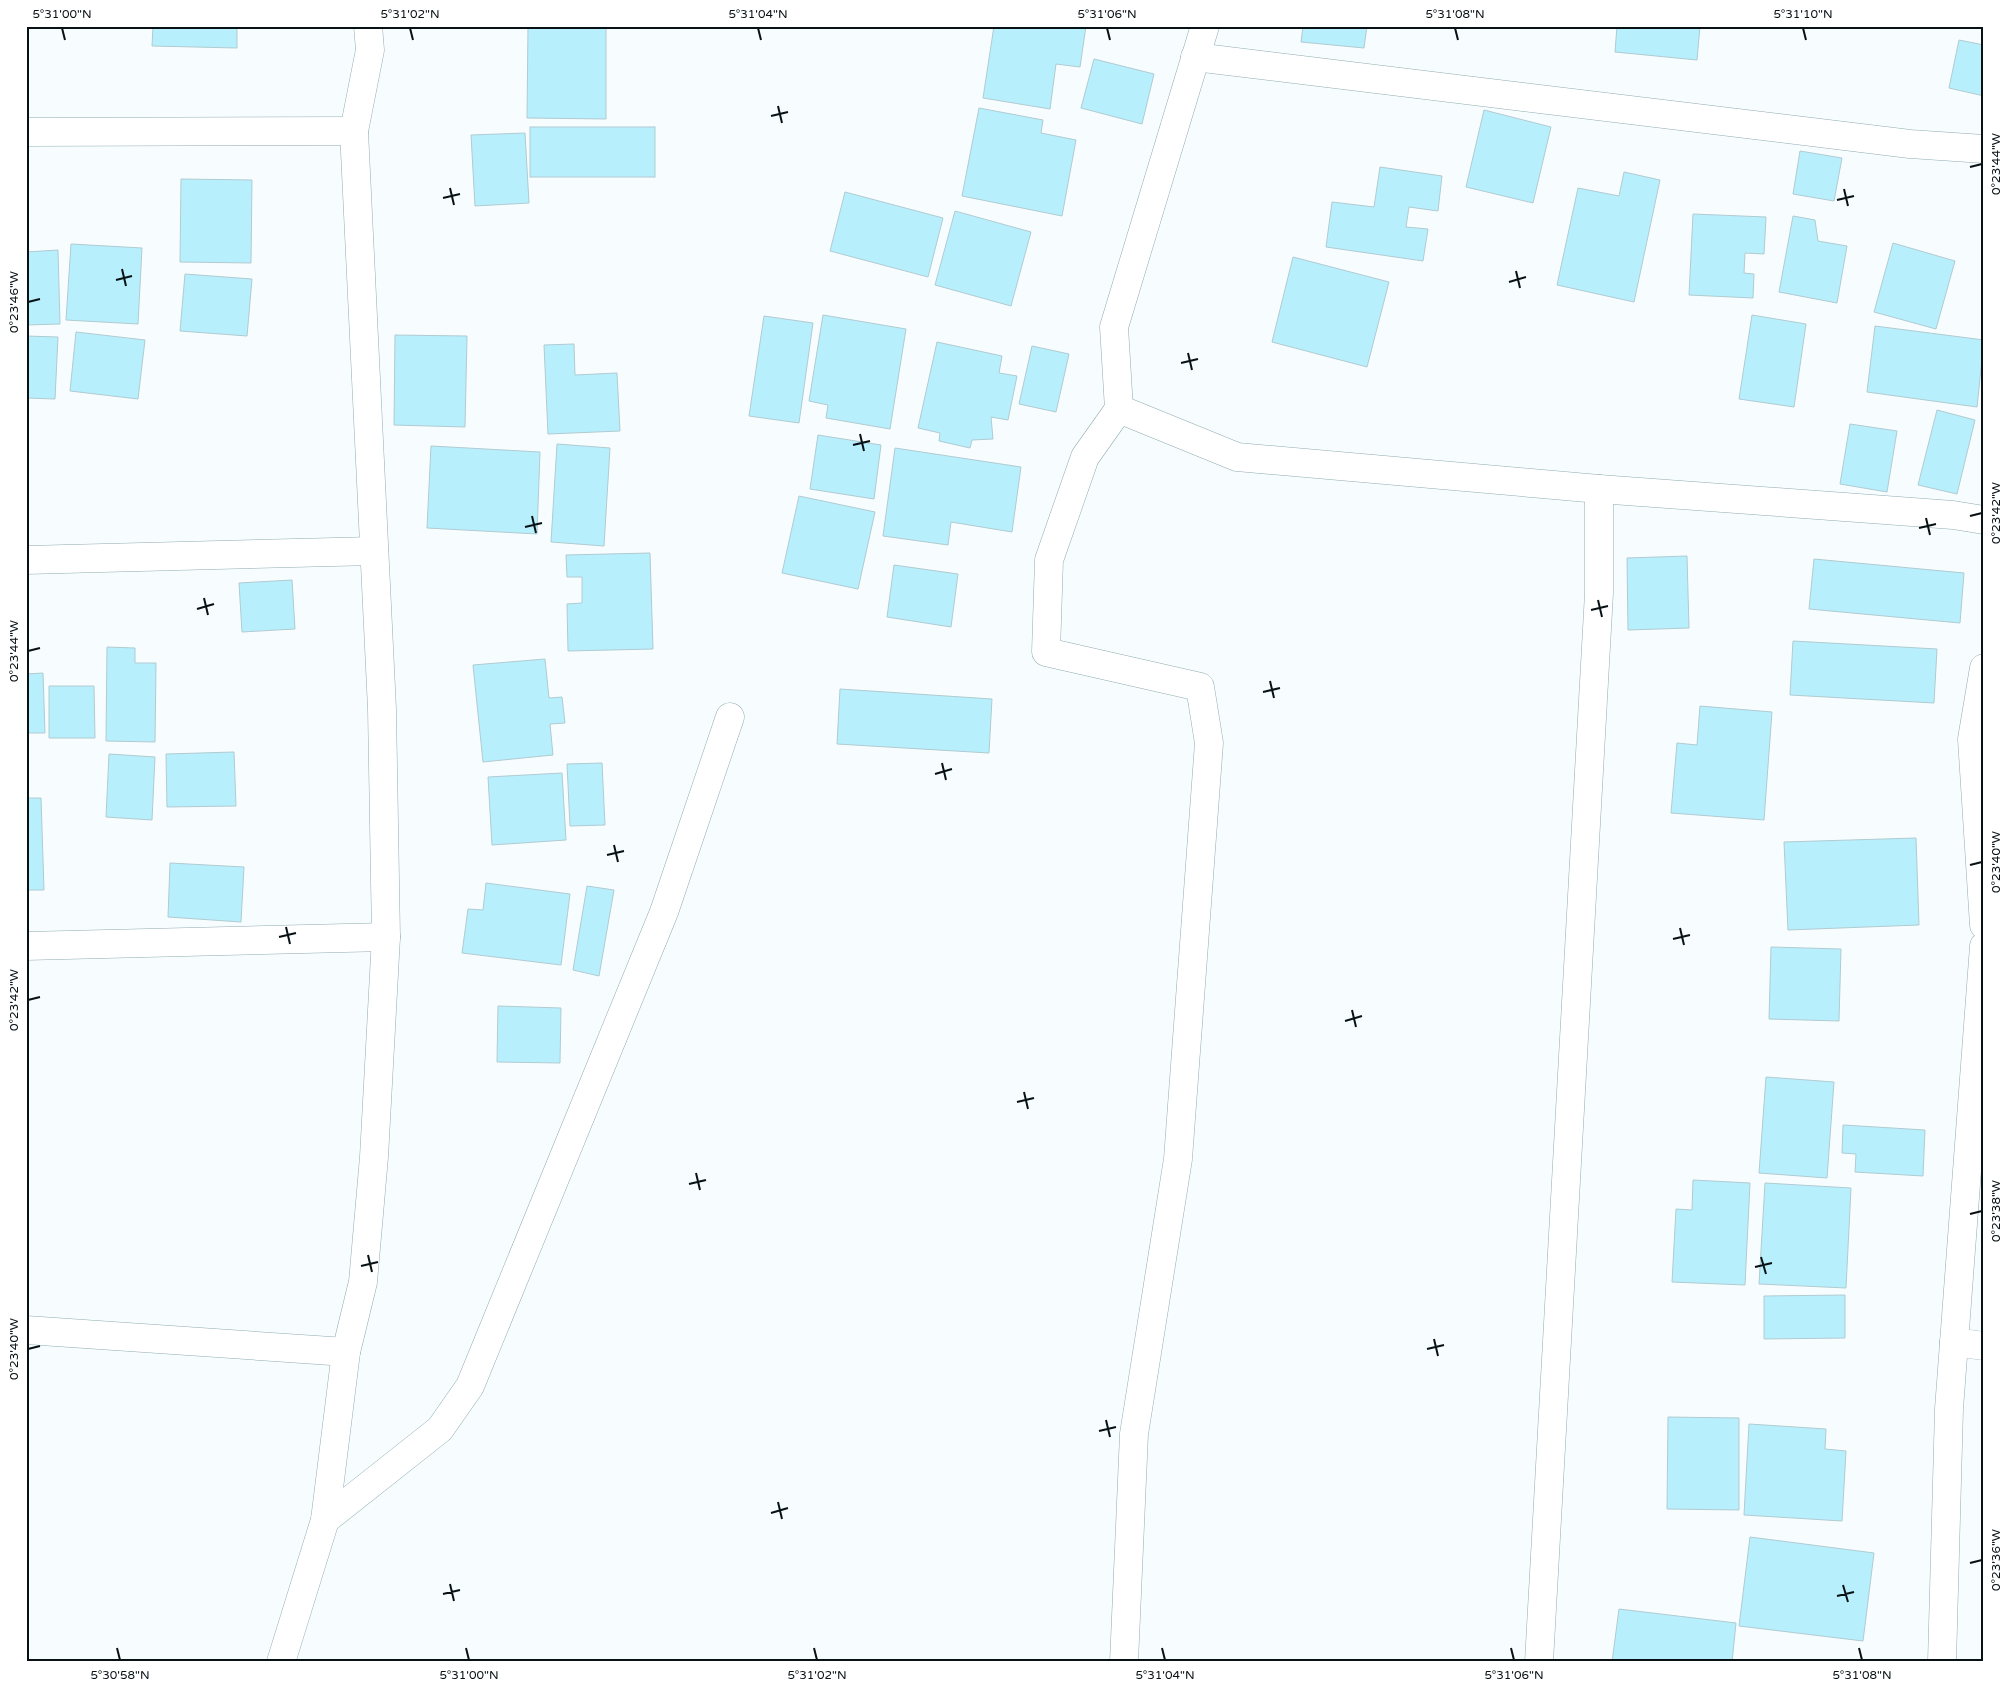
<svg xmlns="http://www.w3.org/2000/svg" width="2010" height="1688" font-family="'Varela Round',sans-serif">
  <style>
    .building { fill: #b8effd; stroke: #b0cbd2 }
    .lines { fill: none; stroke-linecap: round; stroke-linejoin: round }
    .minor-casing { stroke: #91acb3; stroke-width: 29 }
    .minor { stroke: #fff; stroke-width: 28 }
    .ticks { fill: none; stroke: #081114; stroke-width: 2 }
    .neatline { fill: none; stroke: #081114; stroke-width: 2 }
    .ticks-label { font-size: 12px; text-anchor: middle; fill: #081114 }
  </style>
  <rect width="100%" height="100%" fill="#f7fdfe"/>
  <g class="building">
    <polygon points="153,26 237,26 237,48 152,46"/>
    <polygon points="528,26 606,26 606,119 527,118"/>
    <polygon points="994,26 1086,26 1080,67 1056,64 1050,109 983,98"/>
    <polygon points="1303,26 1367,26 1364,48 1301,42"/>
    <polygon points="1617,26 1700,26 1697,60 1615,52"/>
    <polygon points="1959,40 1984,45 1984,96 1949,88"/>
    <polygon points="1094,59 1154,74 1142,124 1081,108"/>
    <polygon points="979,108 1043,120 1041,133 1076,140 1062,216 962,196"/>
    <polygon points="1484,110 1551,127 1533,203 1466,187"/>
    <rect x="530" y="127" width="125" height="50"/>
    <polygon points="525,133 529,203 475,206 471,135"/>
    <polygon points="1800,151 1842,158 1834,201 1793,194"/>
    <polygon points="1380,167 1442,176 1438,211 1409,207 1406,227 1428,229 1423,261 1326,247 1332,202 1374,207"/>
    <polygon points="1624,172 1660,180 1634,302 1557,285 1578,188 1619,196"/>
    <polygon points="181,179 252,180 251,263 180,262"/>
    <polygon points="845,192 943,218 928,277 830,251"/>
    <polygon points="955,211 1031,232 1011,306 935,285"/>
    <polygon points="1693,214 1766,217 1764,254 1745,253 1744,273 1754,274 1753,298 1689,295"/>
    <polygon points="1793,216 1815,220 1818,241 1847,246 1837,303 1779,292"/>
    <polygon points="1893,243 1955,261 1936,329 1874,312"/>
    <polygon points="71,244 142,248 138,324 66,320"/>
    <polygon points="58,250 60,324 26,325 26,252"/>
    <polygon points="1293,257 1389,282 1367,367 1272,342"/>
    <polygon points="185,274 252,279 247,336 180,331"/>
    <polygon points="823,315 906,329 890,429 826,418 828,405 809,401"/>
    <polygon points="1752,315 1806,324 1794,407 1739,399"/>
    <polygon points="764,316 813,323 799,423 749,416"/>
    <polygon points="1875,326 1984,340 1977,407 1867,392"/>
    <polygon points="76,332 145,340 138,399 70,391"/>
    <polygon points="395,335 467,336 465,427 394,425"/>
    <polygon points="26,336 58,337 55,399 26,398"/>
    <polygon points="937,342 1002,356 999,373 1017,376 1008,420 991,417 993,439 972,440 970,448 939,441 940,433 918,428"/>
    <polygon points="574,344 575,375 617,373 620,431 548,434 544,345"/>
    <polygon points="1032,346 1069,354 1056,412 1019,404"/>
    <polygon points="1937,410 1975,420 1957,494 1918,485"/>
    <polygon points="1850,424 1897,431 1887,492 1840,484"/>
    <polygon points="818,435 881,445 874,499 810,489"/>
    <polygon points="557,444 610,448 604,546 551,542"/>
    <polygon points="431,446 540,452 537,534 427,528"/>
    <polygon points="895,448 1021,467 1012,532 951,522 948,545 883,536"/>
    <polygon points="799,496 875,512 858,589 782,573"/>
    <polygon points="650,553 653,649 568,651 567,604 582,603 582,577 567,577 566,555"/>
    <polygon points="1687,556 1689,628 1628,630 1627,558"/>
    <polygon points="1814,559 1964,573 1960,623 1809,609"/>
    <polygon points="894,565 958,574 951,627 887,617"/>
    <polygon points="292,580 295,629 242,632 239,583"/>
    <polygon points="1793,641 1937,649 1934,703 1790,695"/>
    <polygon points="107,647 135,648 135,663 156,663 155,742 106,741"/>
    <polygon points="545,659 549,698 562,697 565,723 550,724 553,755 483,762 473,665"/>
    <polygon points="43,673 45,733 26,733 26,674"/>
    <polygon points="49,686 94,686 95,738 49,738"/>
    <polygon points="840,689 992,699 989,753 837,744"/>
    <polygon points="1700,706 1772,712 1764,820 1671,813 1677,743 1697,745"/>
    <polygon points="234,752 236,806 167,807 166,754"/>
    <polygon points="109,754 155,757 152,820 106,817"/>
    <polygon points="602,763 605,825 570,826 567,764"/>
    <polygon points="562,773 566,840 492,845 488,777"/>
    <polygon points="26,798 41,798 44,890 26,890"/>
    <polygon points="1916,838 1919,925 1788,930 1784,842"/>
    <polygon points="170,863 244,867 241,922 168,917"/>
    <polygon points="486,883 570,894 561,965 462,953 468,909 483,910"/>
    <polygon points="587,886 614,890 599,976 573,970"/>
    <polygon points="1771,947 1841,949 1839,1021 1769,1019"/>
    <polygon points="498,1006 561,1008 560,1063 497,1062"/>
    <polygon points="1766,1077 1834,1082 1827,1178 1759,1173"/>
    <polygon points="1843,1125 1925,1130 1923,1176 1855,1172 1856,1154 1842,1153"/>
    <polygon points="1693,1180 1750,1183 1745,1285 1672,1282 1676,1209 1692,1210"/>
    <polygon points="1765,1183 1851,1188 1846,1288 1759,1284"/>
    <polygon points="1845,1295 1845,1338 1764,1339 1764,1296"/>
    <polygon points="1668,1417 1739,1418 1739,1510 1667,1509"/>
    <polygon points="1749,1424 1826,1429 1825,1449 1846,1451 1842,1521 1744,1515"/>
    <polygon points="1750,1537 1874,1553 1863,1641 1739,1626"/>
    <polygon points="1619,1609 1736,1623 1732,1662 1612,1662"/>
  </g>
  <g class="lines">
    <defs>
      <g id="minor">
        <polyline points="1205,26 1114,327 1119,409 1237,457 1599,489 1953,515 1984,520"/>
        <polyline points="1195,57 1910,144 1984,149"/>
        <polyline points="26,132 354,131"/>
        <polyline points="1119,409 1085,457 1049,560 1046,652 1200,687 1209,743 1178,1159 1134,1434 1124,1662"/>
        <polyline points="26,560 374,551"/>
        <polyline points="1984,668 1972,739 1984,925"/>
        <polyline points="26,946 386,937"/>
        <polyline points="26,1330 346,1352"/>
        <polyline points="1954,1342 1984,1346"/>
        <polyline points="325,1520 440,1429 470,1386 664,912 730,717"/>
        <polyline points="281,1662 325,1520 346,1352 363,1282 374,1157 386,937 382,709 354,131 370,50 368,26"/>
        <polyline points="1539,1662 1599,593 1599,489"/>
        <polyline points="1942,1662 1949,1409 1984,946"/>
      </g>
    </defs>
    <use href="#minor" class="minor-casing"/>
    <use href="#minor" class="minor"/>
  </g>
  <path class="ticks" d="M62,28L65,40M410,28L413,40M758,28L761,40M1107,28L1110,40M1455,28L1458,40M1803,28L1806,40M778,106L782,123M771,116L788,112M1970,167L1982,164M450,188L454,205M1844,189L1848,206M443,198L460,194M1837,200L1854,196M122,269L126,286M1516,271L1520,288M116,280L132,276M1509,282L1526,277M28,302L40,299M1188,353L1192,370M1181,363L1198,359M860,434L864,451M853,445L870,441M532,516L536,533M1970,516L1982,513M1926,518L1930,535M525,527L542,523M1919,528L1936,524M204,598L208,615M1598,600L1602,617M197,609L214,604M1591,610L1608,606M28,651L40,648M1270,681L1274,698M1263,692L1280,688M942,763L946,780M935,774L952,769M614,845L618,862M607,855L624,851M1970,865L1982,862M286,927L290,944M1680,928L1684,945M279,937L296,933M1673,939L1690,935M28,1000L40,997M1352,1010L1356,1027M1345,1021L1362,1016M1024,1092L1028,1109M1017,1102L1034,1098M696,1173L700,1190M689,1184L706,1180M1970,1214L1982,1211M368,1255L372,1272M1761,1257L1766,1274M361,1266L378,1262M1755,1267L1772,1263M1434,1339L1438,1356M28,1349L40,1346M1427,1349L1444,1345M1106,1420L1110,1437M1099,1431L1116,1427M778,1502L782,1519M771,1513L788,1508M1970,1563L1982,1560M450,1584L454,1601M1843,1585L1848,1602M443,1594L460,1590M1837,1596L1854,1592M117,1648L120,1660M466,1648L469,1660M814,1648L817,1660M1162,1648L1165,1660M1511,1648L1514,1660M1859,1648L1862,1660"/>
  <rect width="2010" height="1688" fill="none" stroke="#ffffff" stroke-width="55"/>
  <rect x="28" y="28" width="1954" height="1632" class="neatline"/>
  <g class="ticks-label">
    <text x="62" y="18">5°31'00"N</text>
    <text x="410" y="18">5°31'02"N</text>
    <text x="758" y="18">5°31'04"N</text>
    <text x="1107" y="18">5°31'06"N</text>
    <text x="1455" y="18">5°31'08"N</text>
    <text x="1803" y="18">5°31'10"N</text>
    <text transform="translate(1996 164) rotate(-90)" y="4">0°23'44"W</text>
    <text transform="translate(14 302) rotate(-90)" y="4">0°23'46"W</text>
    <text transform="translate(1996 513) rotate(-90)" y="4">0°23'42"W</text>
    <text transform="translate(14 651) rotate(-90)" y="4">0°23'44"W</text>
    <text transform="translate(1996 862) rotate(-90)" y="4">0°23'40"W</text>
    <text transform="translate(14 1000) rotate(-90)" y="4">0°23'42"W</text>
    <text transform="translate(1996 1211) rotate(-90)" y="4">0°23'38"W</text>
    <text transform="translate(14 1349) rotate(-90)" y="4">0°23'40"W</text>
    <text transform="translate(1996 1560) rotate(-90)" y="4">0°23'36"W</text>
    <text x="120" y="1679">5°30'58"N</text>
    <text x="469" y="1679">5°31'00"N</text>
    <text x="817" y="1679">5°31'02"N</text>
    <text x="1165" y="1679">5°31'04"N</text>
    <text x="1514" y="1679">5°31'06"N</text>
    <text x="1862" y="1679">5°31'08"N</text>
  </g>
</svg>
